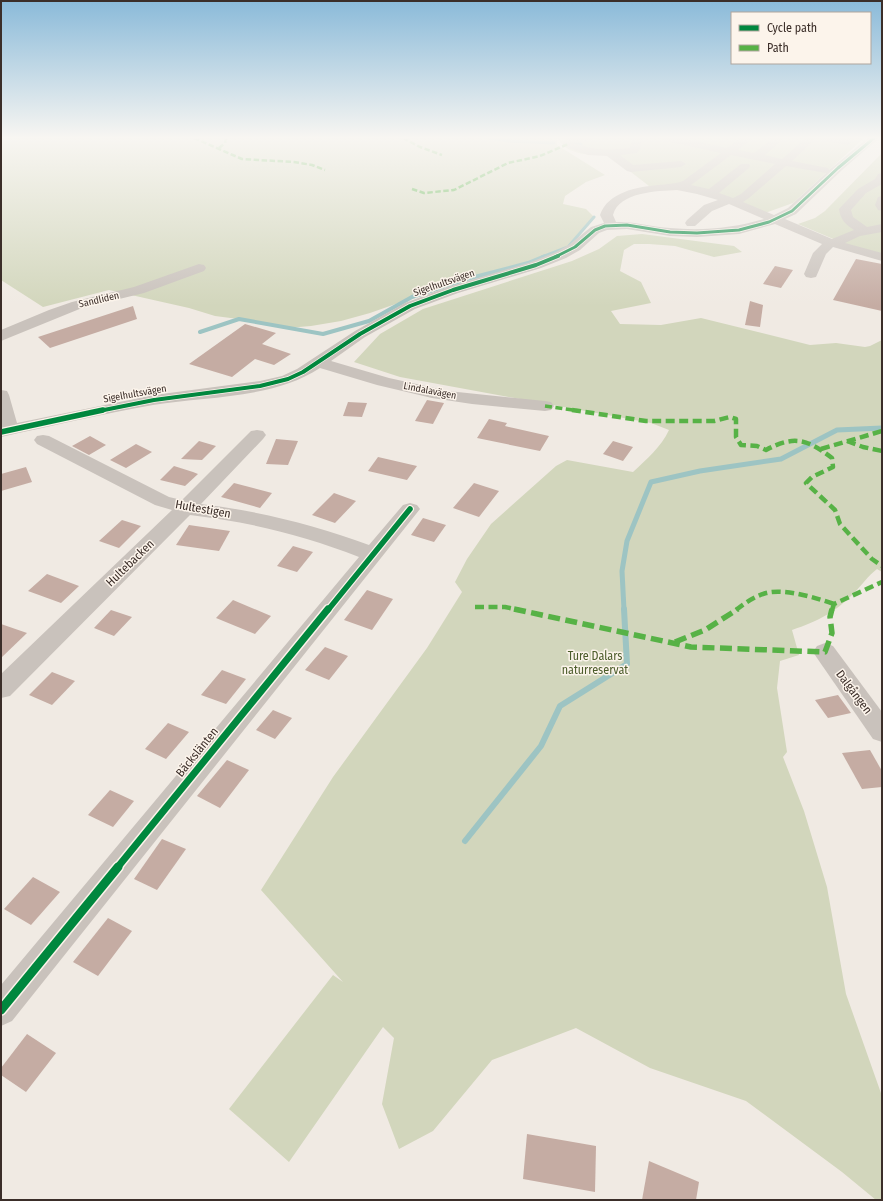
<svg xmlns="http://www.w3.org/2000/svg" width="883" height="1201" font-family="'Fira Sans Condensed',sans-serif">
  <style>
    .green { fill: #d2d6bc }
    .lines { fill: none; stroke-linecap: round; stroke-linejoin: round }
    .stream-far3 { stroke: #9dc4c3; stroke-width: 3 }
    .stream-far2 { stroke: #9dc4c3; stroke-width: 4 }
    .stream-far1 { stroke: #9dc4c3; stroke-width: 5 }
    .stream { stroke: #9dc4c3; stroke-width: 6 }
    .building { fill: #c5aca3 }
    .minor { fill: #c9c2bc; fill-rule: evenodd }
    .quiet-far3 { stroke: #57b246; stroke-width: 2.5; stroke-dasharray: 5.5 2.5; stroke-linecap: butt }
    .quiet-far2 { stroke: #57b246; stroke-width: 3.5; stroke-dasharray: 7 3.5; stroke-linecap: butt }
    .quiet-far1 { stroke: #57b246; stroke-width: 4.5; stroke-dasharray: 9 4.5; stroke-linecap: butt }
    .quiet { stroke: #57b246; stroke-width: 5.5; stroke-dasharray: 12 5.5; stroke-linecap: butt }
    .cycleway-far4-casing { stroke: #fcf4eb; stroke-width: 4.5 }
    .cycleway-far3-casing { stroke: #fcf4eb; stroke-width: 5.5 }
    .cycleway-far2-casing { stroke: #fcf4eb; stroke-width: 8 }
    .cycleway-far1-casing { stroke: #fcf4eb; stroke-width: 10 }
    .cycleway-casing { stroke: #fcf4eb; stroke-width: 12 }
    .cycleway-far4 { stroke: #00873e; stroke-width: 3 }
    .cycleway-far3 { stroke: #00873e; stroke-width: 4 }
    .cycleway-far2 { stroke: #00873e; stroke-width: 5.5 }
    .cycleway-far1 { stroke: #00873e; stroke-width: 7 }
    .cycleway { stroke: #00873e; stroke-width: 9 }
    .labels { text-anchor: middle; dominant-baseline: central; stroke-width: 3; stroke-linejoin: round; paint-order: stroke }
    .far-street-label { font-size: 10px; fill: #3b2e29; stroke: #fcf4eb }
    .street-label { font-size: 12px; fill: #3b2e29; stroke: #fcf4eb }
    .park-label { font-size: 12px; fill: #4b5c2a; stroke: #fcf4eb }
  </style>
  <rect width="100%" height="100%" fill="#f0eae3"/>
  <g class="green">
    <polygon points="1,138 557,138 557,145 605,175 586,182 565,196 563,204 586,209 594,217 574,242 564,251 541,259 478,275 370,313 341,321 311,326 287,328 254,321 215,316 189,308 109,290 43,307 1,280"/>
    <path d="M559,138H864L793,203L765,213L703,191L649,186L609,155C592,155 568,156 558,139Z"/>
    <polygon points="882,153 882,254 850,246 798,224 815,218 825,211"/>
    <path d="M642,234L734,246L742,252L714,257L675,246L649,244H634L624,250L620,271L641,282L651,303L611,311L620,324L661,325L701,318L810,345L836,343L865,347L870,346L882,340V572L877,569C868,576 862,585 853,594C834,613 818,621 792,630L799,655L780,661L777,688L787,752L783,757L804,811L827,887L846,994L882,1096V1200H876L842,1172L746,1101L650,1068L576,1028L492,1060L433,1131L399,1149L382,1104L394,1038L383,1027L289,1162L229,1109L333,975L343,982L261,890L333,777L427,648L462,592L455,582L467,559L491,524L556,466L567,460L633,472C647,459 661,447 669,430L651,423L400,377L354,362L380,334L423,309L572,261L599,249L617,236Z"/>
  </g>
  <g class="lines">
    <g class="stream-far3">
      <polyline points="490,138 509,141 554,143"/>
      <polyline points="571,144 581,144"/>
      <polyline points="542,257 568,247 594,217"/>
    </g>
    <polyline class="stream-far2" points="200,332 239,319 323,334 369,321 412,297 467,279 528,263 545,256"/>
    <polyline class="stream-far1" points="624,610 622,571 627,541 651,482 700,471 781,459 837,430 882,428"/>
    <polyline class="stream" points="465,841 541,746 560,706 627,664 624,609"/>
  </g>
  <g class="building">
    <polygon points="856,259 882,264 882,311 833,300"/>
    <polygon points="775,266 793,270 781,288 763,284"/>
    <polygon points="750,301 763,305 760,327 745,325"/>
    <polygon points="133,306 137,319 50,348 38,337"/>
    <polygon points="245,324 276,333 262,344 291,354 274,365 255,359 232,377 189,364"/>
    <polygon points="427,400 444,403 433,424 415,421"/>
    <polygon points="348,402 367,403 362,417 343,416"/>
    <polygon points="489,419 507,423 505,426 549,436 540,451 477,438"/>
    <polygon points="90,436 106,445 89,455 72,446"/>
    <polygon points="276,439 298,441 288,465 266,464"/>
    <polygon points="199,441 216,446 202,460 181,459"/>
    <polygon points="613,441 633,447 623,461 603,454"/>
    <polygon points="136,444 152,452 126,468 110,460"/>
    <polygon points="378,457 417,466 407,480 368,471"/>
    <polygon points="174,466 193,472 198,474 185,486 160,480"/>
    <polygon points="26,467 32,482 1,491 1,474"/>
    <polygon points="234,483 272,493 260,508 221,497"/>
    <polygon points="474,483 499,491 479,517 453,508"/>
    <polygon points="334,493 356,501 335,523 312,515"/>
    <polygon points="423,518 446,525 434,542 411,535"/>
    <polygon points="122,520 141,526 119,548 99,541"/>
    <polygon points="189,525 230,531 219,551 176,545"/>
    <polygon points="293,546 313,552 297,572 277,566"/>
    <polygon points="47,574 79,586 61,603 28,591"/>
    <polygon points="367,590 393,599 372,630 344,620"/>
    <polygon points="233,600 271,616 255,634 216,618"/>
    <polygon points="111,610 132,617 114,636 94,628"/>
    <polygon points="1,624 27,633 1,658"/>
    <polygon points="325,647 348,656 329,680 305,670"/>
    <polygon points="222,670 246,679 226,704 201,695"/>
    <polygon points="52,672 75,681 52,705 29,695"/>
    <polygon points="838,695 851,713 828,718 815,700"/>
    <polygon points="273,710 292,718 275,739 256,730"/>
    <polygon points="168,723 189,732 166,759 145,749"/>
    <polygon points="870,750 882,771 882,787 862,789 842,753"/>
    <polygon points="227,760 249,770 220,808 197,796"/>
    <polygon points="110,790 134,801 113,827 88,815"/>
    <polygon points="162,839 186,849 157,890 134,879"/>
    <polygon points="33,877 60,892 31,925 4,909"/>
    <polygon points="108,918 132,931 98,976 73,962"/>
    <polygon points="27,1034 56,1053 26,1092 1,1075 1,1068"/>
    <polygon points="527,1134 596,1146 595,1192 523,1179"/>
    <polygon points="649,1161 699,1182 696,1200 642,1200"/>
  </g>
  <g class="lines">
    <g class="minor">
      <path d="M567,138H593L588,141L574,143C596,151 607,150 630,148L632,138H642L640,149L637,153L620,155L633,165L681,161L686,164L681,167L631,172L627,171L607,156L588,155L564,146L563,144Z"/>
      <path d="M661,138H681L727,148L740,138H752L738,150L754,153L773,138H785L765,155L782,159L806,138H817L792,161L828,168L829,170L868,138H879L842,170L796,214L785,219L832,239L854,230C846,225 840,219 839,209L858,189L875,179L878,174L882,173V184L866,193L851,210L853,217L867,227L882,224V232L860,236L845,243L882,253V261L833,247L826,254L816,277L811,278L806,277L804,274L813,253L822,244L775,224L739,234L697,237L670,236L627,229L607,230L599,233L580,250L566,258L541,268L458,293L415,309L365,337L331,361L389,378L448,391L545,401L551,402L554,406L551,410L545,411L472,404L432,398L377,385L320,368C273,399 207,396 153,405C102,414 51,426 1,437V390L7,391L9,395L17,423L154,395L260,381L282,376L297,369L355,331L405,303L448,287L531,262L556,252L570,244L591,227L604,223L600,215C608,192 637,187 658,185C667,184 675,184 683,181L721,153L666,141ZM731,155L775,164L741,194L733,198L719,193L749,168L750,166L749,164H741L709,189L691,185ZM786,166L826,173L788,208L774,215L743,202L749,198ZM677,190L697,194L718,200L704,205L687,220L685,223L687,226H695L712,211L729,204L764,219C734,228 702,231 670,228C652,227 634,221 616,222L613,215C619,192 657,191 677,190Z"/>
      <polygon points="820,138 843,138 852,140 853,142 848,145 821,140"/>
      <polygon points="882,196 882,211 878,210 875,205 878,197"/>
      <polygon points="199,264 204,265 206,268 204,271 144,293 82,308 1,341 1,330 49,310 72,302 134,287"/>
      <path d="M257,430L263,431L266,435L263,439L201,504C259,511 315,525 369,545L403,505L410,503L417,505L420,509L12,1021L1,1026V985L359,557C304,535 249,522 190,515L10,696L1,698V674L172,510L155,505L37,444L34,440L37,436L43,435L49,436L169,497L182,500L251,431Z"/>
      <polygon points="825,643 833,646 882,712 882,742 873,739 817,658 813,652 817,646"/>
    </g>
    <g class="quiet-far3">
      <polyline points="194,138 242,159 294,162 312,165 325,170"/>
      <polyline points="403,138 420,147 442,155"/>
      <polyline points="219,148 225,143 226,138"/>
      <polyline points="412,189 424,193 454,190 508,163 540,156 568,144"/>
    </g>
    <polyline class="quiet-far2" points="545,406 579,411"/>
    <g class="quiet-far1">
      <path d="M572,410L646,421H714L730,417L736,419V437L741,445L757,446L766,450C794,435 807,439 832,458L833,467L812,477L806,483L835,510L840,524L872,559L882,566"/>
      <polyline points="847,441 863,447 882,451"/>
      <polyline points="821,449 882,431"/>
      <polyline points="475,607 505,607 519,610"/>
      <path d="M736,610C745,603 755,596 766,593C785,588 816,598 834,604"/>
      <polyline points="832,610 834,604 882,582"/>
    </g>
    <g class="quiet">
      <polyline points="514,609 691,647 825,652 832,633 830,617 832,609"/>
      <polyline points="675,642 705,630 738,609"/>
    </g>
    <defs>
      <polyline id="cycleway-far4" points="555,257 575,247 595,230 605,226 627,225 670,232 697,233 739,230 769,222 792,211 838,168 874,138"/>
      <polyline id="cycleway-far3" points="99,411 154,400 260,386 288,379 303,372 360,334 410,306 453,290 536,265 558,256"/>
      <g id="cycleway-far2">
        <polyline points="1,432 103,410"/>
        <polyline points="328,610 410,509"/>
      </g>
      <polyline id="cycleway-far1" points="117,868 328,609"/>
      <polyline id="cycleway" points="1,1010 118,867"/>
    </defs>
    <use href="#cycleway-far4" class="cycleway-far4-casing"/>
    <use href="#cycleway-far3" class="cycleway-far3-casing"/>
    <use href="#cycleway-far2" class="cycleway-far2-casing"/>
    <use href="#cycleway-far1" class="cycleway-far1-casing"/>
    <use href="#cycleway" class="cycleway-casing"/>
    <use href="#cycleway-far4" class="cycleway-far4"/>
    <use href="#cycleway-far3" class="cycleway-far3"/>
    <use href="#cycleway-far2" class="cycleway-far2"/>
    <use href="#cycleway-far1" class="cycleway-far1"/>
    <use href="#cycleway" class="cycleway"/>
  </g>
  <linearGradient id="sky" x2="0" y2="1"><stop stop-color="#8abad9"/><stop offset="0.45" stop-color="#f8f6f2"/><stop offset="1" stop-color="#f8f6f2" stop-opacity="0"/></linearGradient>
  <rect width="883" height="306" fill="url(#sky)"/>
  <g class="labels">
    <g class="far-street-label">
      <text transform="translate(444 283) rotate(-19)">Sigelhultsvägen</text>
      <text transform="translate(99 300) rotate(-13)">Sandliden</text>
      <text transform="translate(430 391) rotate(11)">Lindalavägen</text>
      <text transform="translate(135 394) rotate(-10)">Sigelhultsvägen</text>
    </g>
    <g class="street-label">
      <text transform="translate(203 509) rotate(10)">Hultestigen</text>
      <text transform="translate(130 563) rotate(-44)">Hultebacken</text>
      <text transform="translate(854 692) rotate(53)">Dalgången</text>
      <text transform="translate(197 752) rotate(-51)">Bäckslänten</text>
    </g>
    <g class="park-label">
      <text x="595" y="656">Ture Dalars<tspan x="595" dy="14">naturreservat</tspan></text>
    </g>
  </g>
  <rect width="883" height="1201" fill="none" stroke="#3b2e29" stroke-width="4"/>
  <rect x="731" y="12" width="140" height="52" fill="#fcf4eb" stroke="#afa59d"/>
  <rect x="739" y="25" width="20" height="6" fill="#00873e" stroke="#afa59d"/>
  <text x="767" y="32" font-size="12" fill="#3b2e29">Cycle path</text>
  <rect x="739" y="45" width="20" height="6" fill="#57b246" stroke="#afa59d"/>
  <text x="767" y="52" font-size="12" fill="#3b2e29">Path</text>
</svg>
